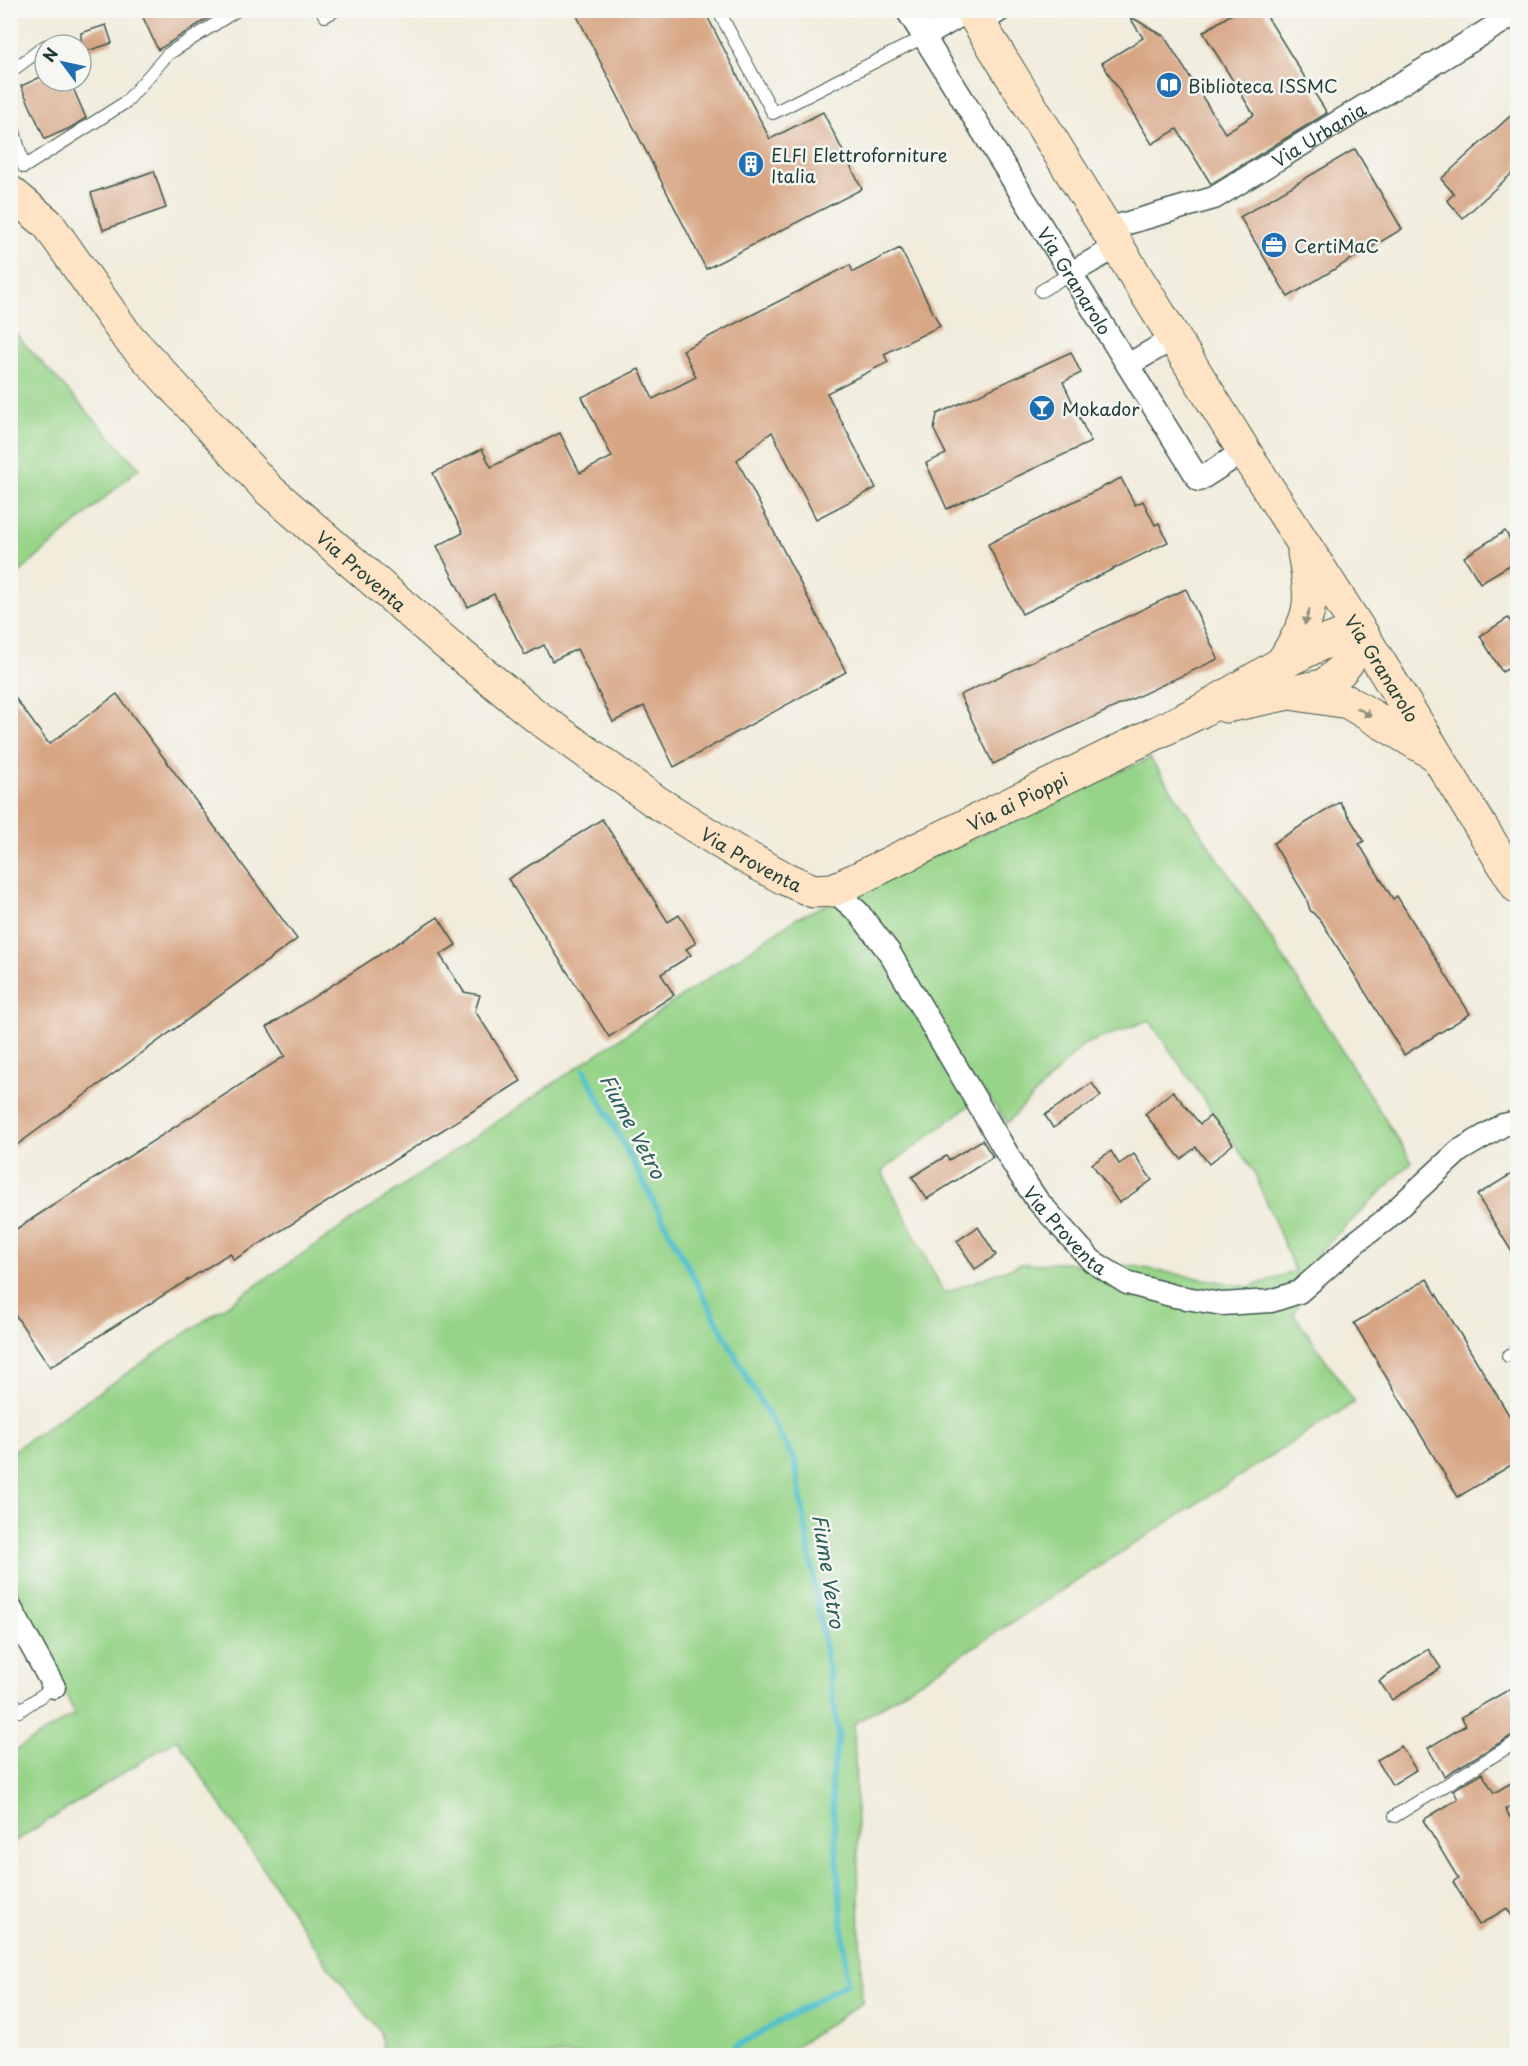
<svg xmlns="http://www.w3.org/2000/svg" width="1528" height="2066" font-family="'Playpen Sans',sans-serif">
  <style>
    .green { fill: #97d489; stroke: #5b885e; stroke-width: 1.5; fill-rule: evenodd }
    .lines { fill: none; stroke-linecap: round; stroke-linejoin: round }
    .stream { stroke: #53c0cb; stroke-width: 6 }
    .building { fill: #d7a583 }
    .lane-casing { stroke: #3e574d; stroke-width: 14 }
    .street-casing { stroke: #3e574d; stroke-width: 25 }
    .secondary-casing { stroke: #3e574d; stroke-width: 35 }
    .lane { stroke: #fff; stroke-width: 12 }
    .street { stroke: #fff; stroke-width: 22 }
    .secondary { stroke: #fee4c5; stroke-width: 33 }
    .oneway { fill: #8e907c }
    .labels { text-anchor: middle; dominant-baseline: central; stroke-width: 5; stroke-linejoin: round; paint-order: stroke }
    .poi-label { font-size: 18px; fill: #1f3d34; stroke: #f6f6f2; text-anchor: start }
    .street-label { font-size: 18px; fill: #1f3d34; stroke: #f6f6f2 }
    .water-label { font-size: 20px; font-style: italic; fill: #2c5e5a; stroke: #f6f6f2 }
  </style>
  <rect width="100%" height="100%" fill="#f6f6f2"/>
  <filter id="ink" filterUnits="userSpaceOnUse"><feTurbulence type="fractalNoise" baseFrequency=".0167" numOctaves="2"/><feDisplacementMap in="SourceGraphic" scale="12" xChannelSelector="R" yChannelSelector="G"/><feConvolveMatrix kernelMatrix="1 2 1 2 8 2 1 2 1" color-interpolation-filters="sRGB"/></filter>
  <filter id="wash" filterUnits="userSpaceOnUse"><feTurbulence type="fractalNoise" baseFrequency=".008" numOctaves="4" result="noise"/><feDisplacementMap in="SourceGraphic" scale="24" xChannelSelector="R" yChannelSelector="G"/><feGaussianBlur stdDeviation="1.35" result="paint"/><feColorMatrix in="noise" values="0 0 0 0 0 0 0 0 0 0 0 0 0 0 0 0 0 1.4 0 .05"/><feComposite in="paint" operator="in"/></filter>
  <g filter="url(#wash)">
    <rect width="100%" height="100%" fill="#f1ecdb"/>
    <g class="green">
      <polygon points="10,328 139,468 11,580 10,580"/>
      <path d="M1150,758L1255,913L1412,1162L1318,1253L1294,1314L1355,1402L854,1724L862,2003L782,2055H384L380,2032L328,1966L177,1739L11,1844V1753L75,1714L11,1580V1452L797,918ZM1149,1020L1254,1172L1295,1271L1249,1287L1133,1266L1060,1263L1021,1264L944,1293L882,1171L986,1093L1007,1123L1083,1045Z"/>
    </g>
    <g class="lines">
      <polyline class="stream" points="584,1070 746,1376 795,1461 839,1735 831,1783 847,1983 720,2056"/>
    </g>
    <g id="blocks">
      <g class="building">
        <polygon points="151,10 207,10 210,17 158,50 142,15"/>
        <polygon points="574,10 704,10 770,139 823,112 862,189 706,269"/>
        <polygon points="1238,10 1263,10 1327,113 1211,184 1177,129 1152,144 1102,63 1143,38 1129,16 1164,36 1225,133 1254,115 1203,32"/>
        <polygon points="106,25 112,43 81,53 81,33"/>
        <polygon points="45,75 45,81 70,81 86,118 70,128 45,139 21,86"/>
        <polygon points="1518,109 1518,168 1463,218 1447,200 1454,194 1441,179"/>
        <polygon points="1355,149 1402,229 1288,297 1240,217"/>
        <polygon points="154,171 166,208 103,230 91,193"/>
        <polygon points="900,248 940,326 884,354 888,362 827,393 876,488 816,519 772,432 737,460 846,672 674,767 644,706 613,722 577,649 552,661 544,645 525,655 494,594 468,607 437,546 463,533 433,473 482,449 491,467 560,433 580,473 612,457 582,397 639,369 653,399 696,377 683,350 850,265 853,272"/>
        <polygon points="1071,352 1081,373 1063,382 1091,442 947,509 926,463 946,454 934,430 937,414"/>
        <polygon points="1121,478 1135,505 1143,501 1155,525 1159,523 1168,542 1022,614 988,544"/>
        <polygon points="1505,531 1518,552 1518,560 1480,583 1464,557"/>
        <polygon points="1186,589 1218,659 993,764 960,695"/>
        <polygon points="1508,618 1518,634 1518,663 1502,672 1480,636"/>
        <polygon points="10,691 49,744 117,694 297,939 10,1150"/>
        <polygon points="1340,802 1364,841 1359,844 1393,899 1397,896 1470,1014 1404,1055 1322,922 1310,910 1306,897 1273,843"/>
        <polygon points="602,819 668,922 679,915 696,943 686,949 691,955 661,974 674,995 609,1037 508,879"/>
        <polygon points="438,917 456,945 440,955 464,992 480,995 475,1011 521,1081 234,1260 230,1253 50,1367 10,1307 10,1233 285,1056 267,1027"/>
        <polygon points="1092,1083 1101,1096 1053,1128 1045,1115"/>
        <polygon points="1173,1091 1200,1124 1210,1116 1233,1144 1209,1164 1196,1147 1181,1159 1145,1114"/>
        <polygon points="982,1140 993,1157 927,1199 912,1177 946,1156 949,1160"/>
        <polygon points="1111,1151 1119,1164 1134,1154 1152,1180 1119,1203 1092,1164"/>
        <polygon points="1518,1170 1518,1262 1477,1195"/>
        <polygon points="978,1227 996,1255 975,1269 957,1241"/>
        <polygon points="1427,1279 1518,1430 1518,1461 1458,1497 1354,1323"/>
        <polygon points="1428,1649 1441,1668 1392,1700 1379,1681"/>
        <polygon points="1510,1689 1518,1701 1518,1732 1444,1776 1428,1748 1466,1725 1461,1717"/>
        <polygon points="1401,1746 1416,1770 1392,1785 1377,1760"/>
        <polygon points="1482,1773 1494,1793 1511,1783 1518,1794 1518,1801 1505,1809 1518,1830 1518,1925 1507,1908 1479,1925 1453,1882 1458,1878 1423,1820 1458,1799 1453,1790"/>
      </g>
    </g>
  </g>
  <g filter="url(#ink)">
    <use href="#blocks" fill-opacity="0" stroke="#3e574d" stroke-width="1.5"/>
    <g class="lines">
      <defs>
        <g id="lane">
          <polyline points="322,10 325,16 336,10"/>
          <polyline points="718,10 773,113 924,37"/>
          <polyline points="10,72 45,46"/>
          <polyline points="10,117 24,167 126,102 168,54 237,10"/>
          <polyline points="1041,291 1071,273"/>
          <polyline points="1508,1356 1518,1350"/>
          <polyline points="10,1696 19,1711 54,1687"/>
          <polyline points="1395,1816 1518,1741"/>
        </g>
        <g id="street">
          <polyline points="907,10 924,37"/>
          <path id="s1" d="M969,10L924,37L1199,480L1244,451"/>
          <polyline points="979,24 1000,10"/>
          <path id="s2" d="M1107,229L1214,198L1518,12"/>
          <polyline points="1071,273 1118,246"/>
          <polyline points="1128,365 1174,338"/>
          <path id="s3" d="M833,890L858,912L889,952L1015,1167L1037,1200L1092,1261L1127,1283L1174,1296L1222,1304L1271,1301L1299,1292L1356,1242L1384,1221L1459,1151L1503,1125L1518,1122"/>
          <polyline points="10,1607 54,1687"/>
        </g>
        <g id="secondary">
          <path id="s4" d="M971,10L1244,451L1363,636L1518,887"/>
          <path id="s5" d="M10,192L48,224L126,335L268,489L447,644L536,716L655,801L733,850L784,878L813,891L833,890L855,880L1201,711L1282,663L1320,644L1339,637L1363,636"/>
          <path d="M1282,663C1312,615 1314,608 1304,553"/>
          <polyline points="1296,694 1348,702 1433,753"/>
          <path d="M1226,706L1323,686C1342,673 1353,656 1363,636"/>
        </g>
      </defs>
      <use href="#lane" class="lane-casing"/>
      <use href="#street" class="street-casing"/>
      <use href="#secondary" class="secondary-casing"/>
      <use href="#lane" class="lane"/>
      <use href="#street" class="street"/>
      <use href="#secondary" class="secondary"/>
    </g>
    <defs><path id="oneway-solid" d="M-6-.8H1V-3.2L6.5 0L1 3.2V.8H-6Z" transform="scale(1.5)"/></defs>
    <g class="oneway">
      <use href="#oneway-solid" transform="translate(1307 617) rotate(108)"/>
      <use href="#oneway-solid" transform="translate(1364 712) rotate(31)"/>
    </g>
  </g>
  <defs>
    <symbol id="library-disc" viewBox="-11 -11 22 22"><circle r="9.5" fill="#1f6fb2" stroke="#f6f6f2"/><path d="M-6-4Q-3-5.5-.7-3.5V5Q-3 3-6 4ZM6-4Q3-5.5 .7-3.5V5Q3 3 6 4Z" fill="#fff"/></symbol>
    <symbol id="building-disc" viewBox="-11 -11 22 22"><circle r="9.5" fill="#1f6fb2" stroke="#f6f6f2"/><path d="M-4-6H4V6H1V3H-1V6H-4ZM-2.5-4.3h1.7v1.8h-1.7ZM.8-4.3h1.7v1.8H.8ZM-2.5-1h1.7V.8h-1.7ZM.8-1h1.7V.8H.8Z" fill="#fff"/></symbol>
    <symbol id="office-disc" viewBox="-11 -11 22 22"><circle r="9.5" fill="#1f6fb2" stroke="#f6f6f2"/><path d="M-6-3h4V-5.5h4V-3h4V5H-6ZM-1-4.5V-3h2v-1.5ZM-6 0V1H6V0Z" fill="#fff"/></symbol>
    <symbol id="bar-disc" viewBox="-11 -11 22 22"><circle r="9.5" fill="#1f6fb2" stroke="#f6f6f2"/><path d="M-6-5H6L.8 .8V4.5H3.5V6h-7V4.5H-.8V.8Z" fill="#fff"/></symbol>
  </defs>
  <g fill-rule="evenodd">
    <use href="#library-disc" x="1154" y="70" width="30" height="30"/>
    <use href="#building-disc" x="736" y="149" width="30" height="30"/>
    <use href="#office-disc" x="1259" y="230" width="30" height="30"/>
    <use href="#bar-disc" x="1027" y="393" width="30" height="30"/>
  </g>
  <g class="labels">
    <g class="poi-label">
      <text x="1188" y="85">Biblioteca ISSMC</text>
      <text x="771" y="154">ELFI Elettroforniture<tspan x="771" dy="21">Italia</tspan></text>
      <text x="1294" y="245">CertiMaC</text>
      <text x="1062" y="408">Mokador</text>
    </g>
    <g class="street-label">
      <text stroke="none"><textPath href="#s2" startOffset="234">Via Urbania</textPath></text>
      <text stroke="none"><textPath href="#s1" startOffset="339">Via Granarolo</textPath></text>
      <text stroke="none"><textPath href="#s5" startOffset="519">Via Proventa</textPath></text>
      <text stroke="none"><textPath href="#s4" startOffset="776">Via Granarolo</textPath></text>
      <text stroke="none"><textPath href="#s5" startOffset="1299">Via ai Pioppi</textPath></text>
      <text stroke="none"><textPath href="#s5" startOffset="1005">Via Proventa</textPath></text>
      <text stroke="none"><textPath href="#s3" startOffset="414">Via Proventa</textPath></text>
    </g>
    <g class="water-label">
      <text transform="translate(633 1126) rotate(62)">Fiume Vetro</text>
      <text transform="translate(829 1571) rotate(81)">Fiume Vetro</text>
    </g>
  </g>
  <rect width="1528" height="2066" fill="none" stroke="#f6f6f2" stroke-width="36"/>
  <g transform="translate(63 63) rotate(303)"><circle r="28" fill="#f6f6f2" stroke="#a0aca6" stroke-width="1.5"/>
  <path d="M0-4.5L10 22L0 15L-10 22Z" fill="#1f6fb2"/>
  <text y="-9" font-size="16" font-weight="bold" text-anchor="middle" fill="#1f3d34">N</text>
  </g>
</svg>
